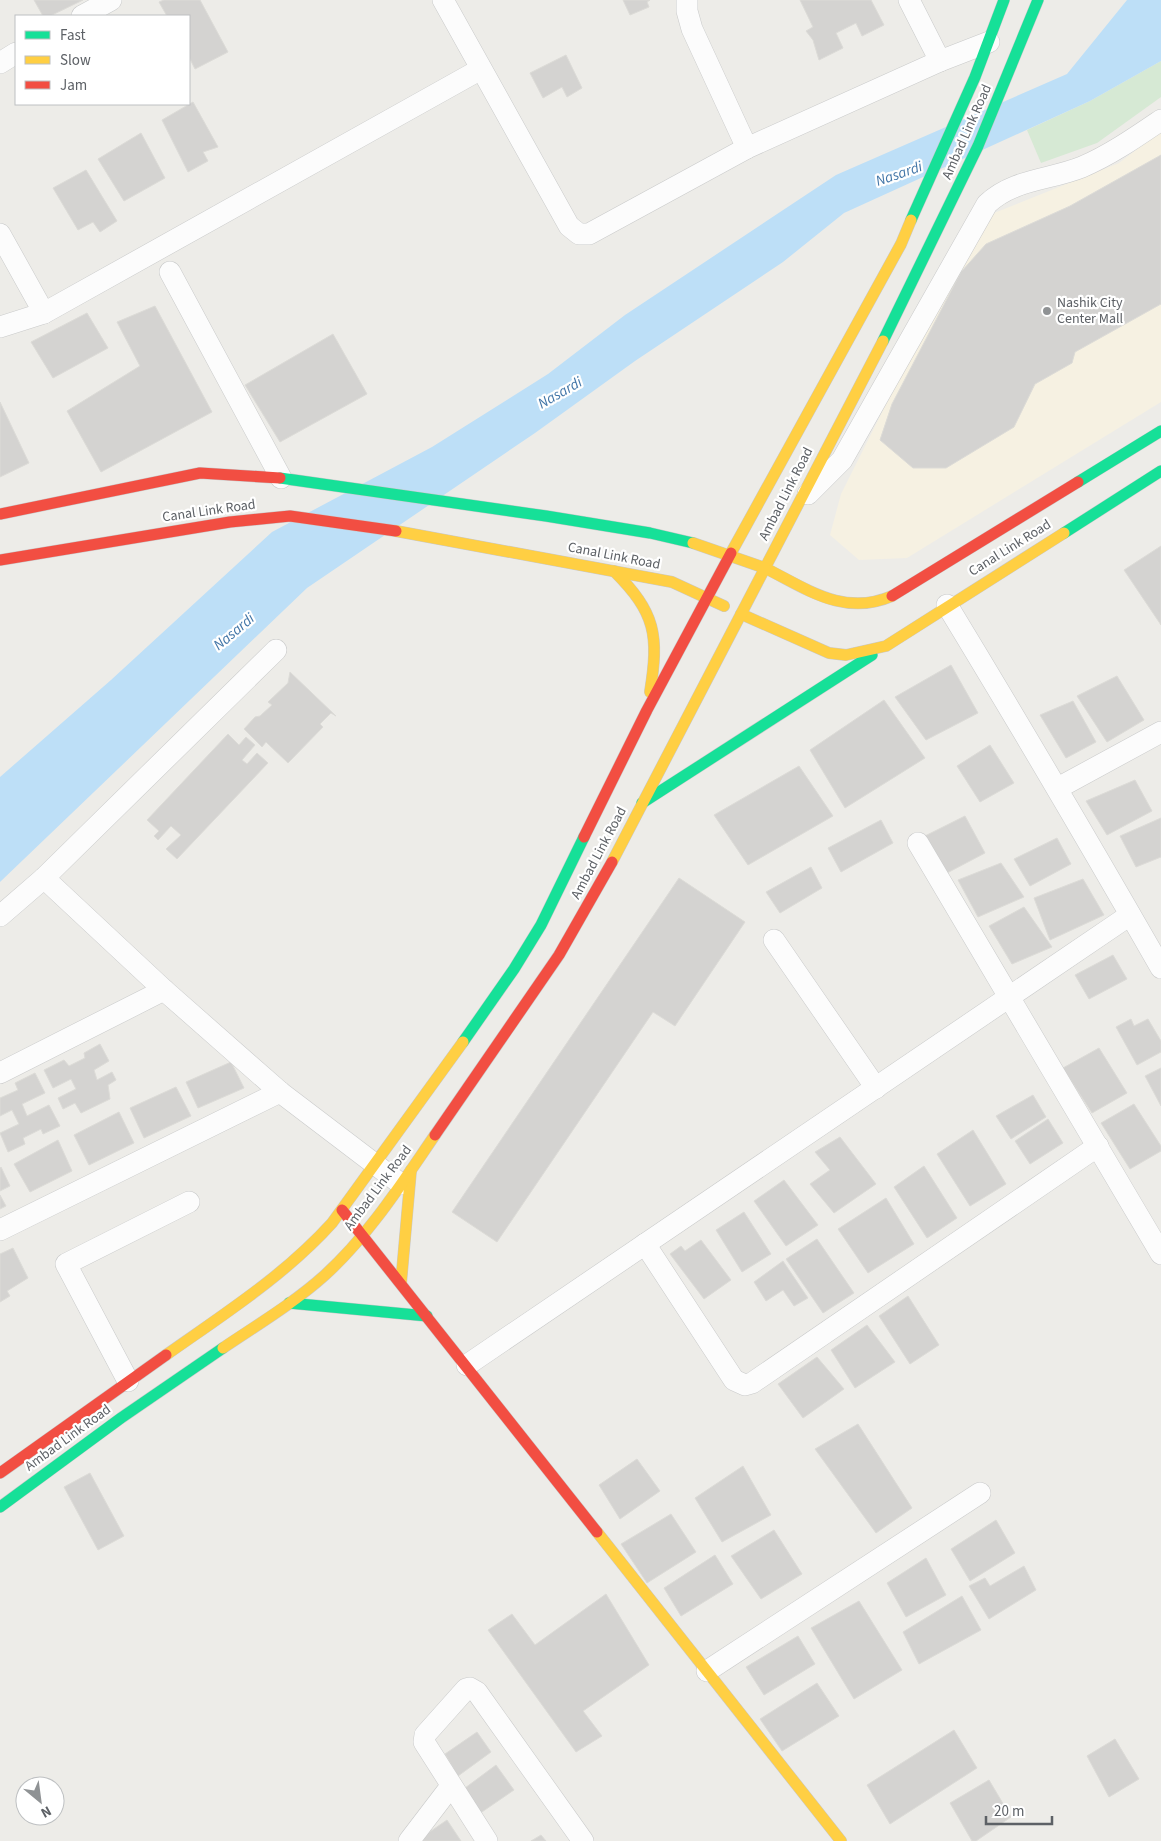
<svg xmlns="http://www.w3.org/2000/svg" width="1161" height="1841" font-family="'Source Sans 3',sans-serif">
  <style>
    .commercial { fill: #f6f1e2 }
    .green { fill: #d6e9d4 }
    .water { fill: #bddff7 }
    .building { fill: #d4d3d1; stroke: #dcdbd7 }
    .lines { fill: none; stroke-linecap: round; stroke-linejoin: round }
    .street-casing { stroke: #c9caca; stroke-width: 22 }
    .fast-casing { stroke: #c8c8c9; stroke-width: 12 }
    .slow-casing { stroke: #c8c8c9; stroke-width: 12 }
    .jam-casing { stroke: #c8c8c9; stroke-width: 12 }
    .street { stroke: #fcfcfc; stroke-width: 21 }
    .fast { stroke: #16e098; stroke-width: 11 }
    .slow { stroke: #ffcf43; stroke-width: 11 }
    .jam { stroke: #f24e42; stroke-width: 11 }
    .poi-dot { fill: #8f9294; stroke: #fff; stroke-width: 2 }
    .labels { text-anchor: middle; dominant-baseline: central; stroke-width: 4.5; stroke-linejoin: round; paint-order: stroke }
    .street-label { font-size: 14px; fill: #5d6166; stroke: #fff }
    .poi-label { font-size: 14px; fill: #5d6166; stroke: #fff; text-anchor: start }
    .water-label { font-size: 15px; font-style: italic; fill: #4175a7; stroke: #fff }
  </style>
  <rect width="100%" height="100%" fill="#edece8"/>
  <polygon class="commercial" points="1161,131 1161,402 907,558 859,560 830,535 841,494 979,219 1119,163"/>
  <polygon class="green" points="1161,61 1161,97 1097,143 1041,163 1027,130 1090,101"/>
  <polygon class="water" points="1127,0 1161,0 1161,61 1090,101 844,213 783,262 635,361 535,433 307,588 0,882 0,777 111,680 272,532 432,447 548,374 625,315 836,175 1067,74"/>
  <g class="building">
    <polygon points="34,0 83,0 50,16 43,16"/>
    <polygon points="164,0 200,0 228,52 195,69 189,57 189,16 167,16 159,2"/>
    <polygon points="623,0 650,0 647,2 649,7 630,15"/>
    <polygon points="800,0 871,0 884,25 862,36 856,23 836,33 843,48 819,60 813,40 806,31 813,27"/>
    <polygon points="566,55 582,88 567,97 562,87 543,98 530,73"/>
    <polygon points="193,102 218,147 203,152 208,161 188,172 162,120"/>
    <polygon points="141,133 165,178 124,201 98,159"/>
    <polygon points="1161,155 1161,304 1075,352 1072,363 1035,384 1014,427 946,468 913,468 880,440 892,404 961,272 986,244 1070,206"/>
    <polygon points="86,170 117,221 100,232 93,222 78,230 53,188"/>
    <polygon points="155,306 212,412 101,472 67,411 140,366 117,322"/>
    <polygon points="87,313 108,348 53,378 31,342"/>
    <polygon points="333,334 367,394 280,442 245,385"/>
    <polygon points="0,402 29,463 0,477"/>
    <polygon points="1161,546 1161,625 1124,570"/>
    <polygon points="951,665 978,713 926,740 895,697"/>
    <polygon points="290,672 336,716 331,713 320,724 323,727 288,763 266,742 262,747 244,729 255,717 260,716 272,705 268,702 288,683"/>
    <polygon points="1117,676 1144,720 1107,742 1077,696"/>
    <polygon points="884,700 925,758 845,808 810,750"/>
    <polygon points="1073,701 1096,742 1066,758 1040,715"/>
    <polygon points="228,734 239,745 246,737 255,745 242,760 247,764 257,753 268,763 177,859 166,849 181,835 171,826 158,840 154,836 159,831 147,820"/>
    <polygon points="990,745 1014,783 980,802 957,766"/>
    <polygon points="799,766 833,816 748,865 714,815"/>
    <polygon points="1135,780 1152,811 1107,835 1086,801"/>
    <polygon points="965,816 985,853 947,873 925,836"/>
    <polygon points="1161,818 1161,857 1136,867 1120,836"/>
    <polygon points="881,820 893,843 841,872 828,848"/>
    <polygon points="1057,838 1071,864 1030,886 1014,859"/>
    <polygon points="1001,863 1024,897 978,917 958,880"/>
    <polygon points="811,867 822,888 780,913 766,892"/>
    <polygon points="679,878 745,922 675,1026 653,1012 497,1242 452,1212"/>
    <polygon points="1083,879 1104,915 1050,940 1034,898"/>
    <polygon points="1024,907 1052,947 1012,964 989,926"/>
    <polygon points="1113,955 1127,979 1089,999 1075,975"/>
    <polygon points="1131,1019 1134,1026 1148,1019 1161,1041 1161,1052 1137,1065 1116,1027"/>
    <polygon points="100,1044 109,1061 94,1070 97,1080 112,1072 116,1080 108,1085 110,1099 81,1113 75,1103 63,1109 58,1098 76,1089 71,1079 53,1088 44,1070 64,1060 69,1066 85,1058 84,1053"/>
    <polygon points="1099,1048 1127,1093 1092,1113 1063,1068"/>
    <polygon points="231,1062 244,1088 198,1108 186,1082"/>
    <polygon points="1161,1068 1161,1106 1145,1076"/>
    <polygon points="35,1073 45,1093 22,1104 27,1116 49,1105 60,1126 43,1134 41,1129 23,1138 25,1144 8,1152 0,1133 19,1124 12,1110 0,1116 0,1098 18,1090 15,1083"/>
    <polygon points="176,1087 191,1116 144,1138 130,1108"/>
    <polygon points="1033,1095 1046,1117 1011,1139 996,1116"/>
    <polygon points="1134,1104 1161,1146 1161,1151 1130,1169 1101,1123"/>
    <polygon points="119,1112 134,1143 89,1165 74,1135"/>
    <polygon points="1048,1119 1063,1143 1030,1164 1015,1141"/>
    <polygon points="973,1130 1006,1184 970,1206 937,1154"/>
    <polygon points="840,1137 876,1184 834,1213 810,1184 830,1170 815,1152"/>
    <polygon points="58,1140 72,1171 30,1192 14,1164"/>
    <polygon points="924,1166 957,1218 927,1238 894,1187"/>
    <polygon points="1,1167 10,1186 0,1191 0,1168"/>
    <polygon points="784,1180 818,1225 786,1246 754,1201"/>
    <polygon points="0,1195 6,1206 0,1209"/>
    <polygon points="886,1198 914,1244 868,1273 838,1229"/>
    <polygon points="744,1212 771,1254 742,1272 716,1230"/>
    <polygon points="817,1239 854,1293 823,1313 786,1259"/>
    <polygon points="701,1240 731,1280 704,1299 670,1254 681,1246 685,1251"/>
    <polygon points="13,1248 28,1278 7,1291 10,1296 0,1302 0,1254"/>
    <polygon points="783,1261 808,1298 794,1306 783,1290 766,1301 754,1282"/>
    <polygon points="908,1296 939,1345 910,1364 879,1316"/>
    <polygon points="867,1325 895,1362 855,1388 831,1350"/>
    <polygon points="817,1357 844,1389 803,1418 778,1384"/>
    <polygon points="858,1424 912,1508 876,1533 815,1449"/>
    <polygon points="637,1459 660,1491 620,1519 599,1485"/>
    <polygon points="743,1466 771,1515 722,1542 695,1498"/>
    <polygon points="90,1473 124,1536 98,1550 64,1487"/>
    <polygon points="671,1514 696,1552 647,1583 621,1544"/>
    <polygon points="996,1520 1015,1553 970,1581 951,1549"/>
    <polygon points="774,1530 802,1574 761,1599 731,1556"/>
    <polygon points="715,1555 733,1584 681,1616 664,1588"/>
    <polygon points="926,1558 946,1595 906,1617 887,1583"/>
    <polygon points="1024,1566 1036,1590 989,1619 969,1586 985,1578 990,1586"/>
    <polygon points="606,1594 649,1665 583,1711 602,1736 576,1752 488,1630 512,1614 535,1645"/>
    <polygon points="962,1596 981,1630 919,1664 903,1632"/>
    <polygon points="859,1601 902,1670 854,1699 811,1628"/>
    <polygon points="798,1636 815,1664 764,1695 746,1667"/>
    <polygon points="817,1683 839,1716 782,1751 760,1719"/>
    <polygon points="954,1730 977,1768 890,1824 867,1785"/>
    <polygon points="477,1732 491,1752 458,1776 445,1754"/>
    <polygon points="1115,1739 1139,1779 1109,1797 1087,1756"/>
    <polygon points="496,1765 514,1790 479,1814 461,1791"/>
    <polygon points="989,1780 1011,1817 976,1841 972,1841 950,1803"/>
    <polygon points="447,1820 461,1841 419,1841 418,1840"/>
    <polygon points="541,1835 546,1841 531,1841"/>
  </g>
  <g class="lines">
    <defs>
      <g id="street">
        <polyline points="443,0 569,226 579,234 589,234 747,148 940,61"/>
        <polyline points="687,0 687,11 692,29 747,148"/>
        <polyline points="909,0 940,61 989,42"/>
        <polyline points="82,16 111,0"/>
        <polyline points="0,63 16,53"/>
        <polyline points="0,234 44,313"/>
        <polyline points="170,272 281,478"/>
        <polyline points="0,327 44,313 481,69"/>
        <path d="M808,494L842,460L987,204C1013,179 1050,180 1082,167C1110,155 1136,137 1161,120"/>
        <path d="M947,605C1020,725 1091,846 1161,968"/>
        <polyline points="1058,788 1161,732"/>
        <polyline points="918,843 1161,1254"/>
        <polyline points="44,878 164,990 280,1092 401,1184"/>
        <polyline points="0,916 44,878 276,650"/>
        <polyline points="774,940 876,1088"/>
        <polyline points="0,1073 164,990"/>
        <polyline points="0,1230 280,1092"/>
        <polyline points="645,1244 734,1380 745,1385 752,1383 1098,1146"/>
        <polyline points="467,1365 1130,915"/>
        <polyline points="128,1381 66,1264 189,1202"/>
        <polyline points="707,1671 980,1493"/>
        <polyline points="409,1841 451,1786"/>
        <polyline points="487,1841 424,1742 425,1735 466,1689 470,1688 477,1692 583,1841"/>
      </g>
      <g id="fast">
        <polyline points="911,220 975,77 1004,0"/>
        <polyline points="883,341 978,146 1038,0"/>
        <polyline points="280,478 546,516 650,533 693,543"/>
        <polyline points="1078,482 1161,431"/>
        <polyline points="1064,533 1161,471"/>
        <polyline points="642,803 872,655"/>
        <polyline points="463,1042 514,969 541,925 584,837"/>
        <polyline points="289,1303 427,1316"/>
        <polyline points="0,1507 121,1418 223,1348"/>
      </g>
      <g id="slow">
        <path d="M883,341L765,568C807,589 844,617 892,596"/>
        <polyline points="396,531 672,582 724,606"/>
        <polyline points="731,553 901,244 911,220"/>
        <path d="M614,571C656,613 659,635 650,692"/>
        <polyline points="741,614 829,653 846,655 886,646 1064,533"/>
        <polyline points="612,862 765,568 693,543"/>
        <polyline points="401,1283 411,1170"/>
        <path d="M223,1348C257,1325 294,1303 325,1275C369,1235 402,1183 435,1135"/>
        <path d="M166,1355C224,1314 284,1276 332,1223L463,1042"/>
        <polyline points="597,1532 841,1841"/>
      </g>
      <g id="jam">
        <polyline points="0,514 200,473 280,478"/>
        <polyline points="0,560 230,522 290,516 396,531"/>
        <polyline points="892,596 1078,482"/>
        <polyline points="584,837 647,710 731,553"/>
        <polyline points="435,1135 559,955 612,862"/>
        <polyline points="342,1210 597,1532"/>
        <polyline points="0,1473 166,1355"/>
      </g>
    </defs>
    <use href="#street" class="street-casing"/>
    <use href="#fast" class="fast-casing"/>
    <use href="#slow" class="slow-casing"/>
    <use href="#jam" class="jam-casing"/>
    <use href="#street" class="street"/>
    <use href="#fast" class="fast"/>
    <use href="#slow" class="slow"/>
    <use href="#jam" class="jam"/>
  </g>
  <circle class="poi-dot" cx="1047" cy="311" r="5"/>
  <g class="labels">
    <g class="street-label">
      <text transform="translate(967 132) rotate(-66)">Ambad Link Road</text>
      <text transform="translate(786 494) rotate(-63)">Ambad Link Road</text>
      <text transform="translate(209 511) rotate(-8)">Canal Link Road</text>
      <text transform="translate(1010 548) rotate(-32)">Canal Link Road</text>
      <text transform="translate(614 556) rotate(11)">Canal Link Road</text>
      <text transform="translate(599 853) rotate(-62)">Ambad Link Road</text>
      <text transform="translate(378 1188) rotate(-53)">Ambad Link Road</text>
      <text transform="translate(68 1438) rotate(-36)">Ambad Link Road</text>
    </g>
    <g class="poi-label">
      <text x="1057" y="303">Nashik City<tspan x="1057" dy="16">Center Mall</tspan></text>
    </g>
    <g class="water-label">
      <text transform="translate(899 174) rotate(-19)">Nasardi</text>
      <text transform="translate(560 393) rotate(-30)">Nasardi</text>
      <text transform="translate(234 632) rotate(-40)">Nasardi</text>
    </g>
  </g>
  <rect x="15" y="15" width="175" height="90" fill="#ffffff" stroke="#bec0c2"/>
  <rect x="25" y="31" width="25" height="8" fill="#16e098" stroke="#bec0c2"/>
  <text x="60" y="40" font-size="15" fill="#5d6166">Fast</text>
  <rect x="25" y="56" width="25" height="8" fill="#ffcf43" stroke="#bec0c2"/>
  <text x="60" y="65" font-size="15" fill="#5d6166">Slow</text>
  <rect x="25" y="81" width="25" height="8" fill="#f24e42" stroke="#bec0c2"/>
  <text x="60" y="90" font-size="15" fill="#5d6166">Jam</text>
  <g transform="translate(40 1801) rotate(151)"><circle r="24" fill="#ffffff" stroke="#bec0c2"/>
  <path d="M0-4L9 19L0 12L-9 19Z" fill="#8f9294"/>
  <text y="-8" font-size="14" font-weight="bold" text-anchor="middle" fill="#5d6166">N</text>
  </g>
  <path d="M986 1816v8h66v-8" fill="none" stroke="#5d6166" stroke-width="2.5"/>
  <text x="994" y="1816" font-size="15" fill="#5d6166" stroke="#ffffff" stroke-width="4" paint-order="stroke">20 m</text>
</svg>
